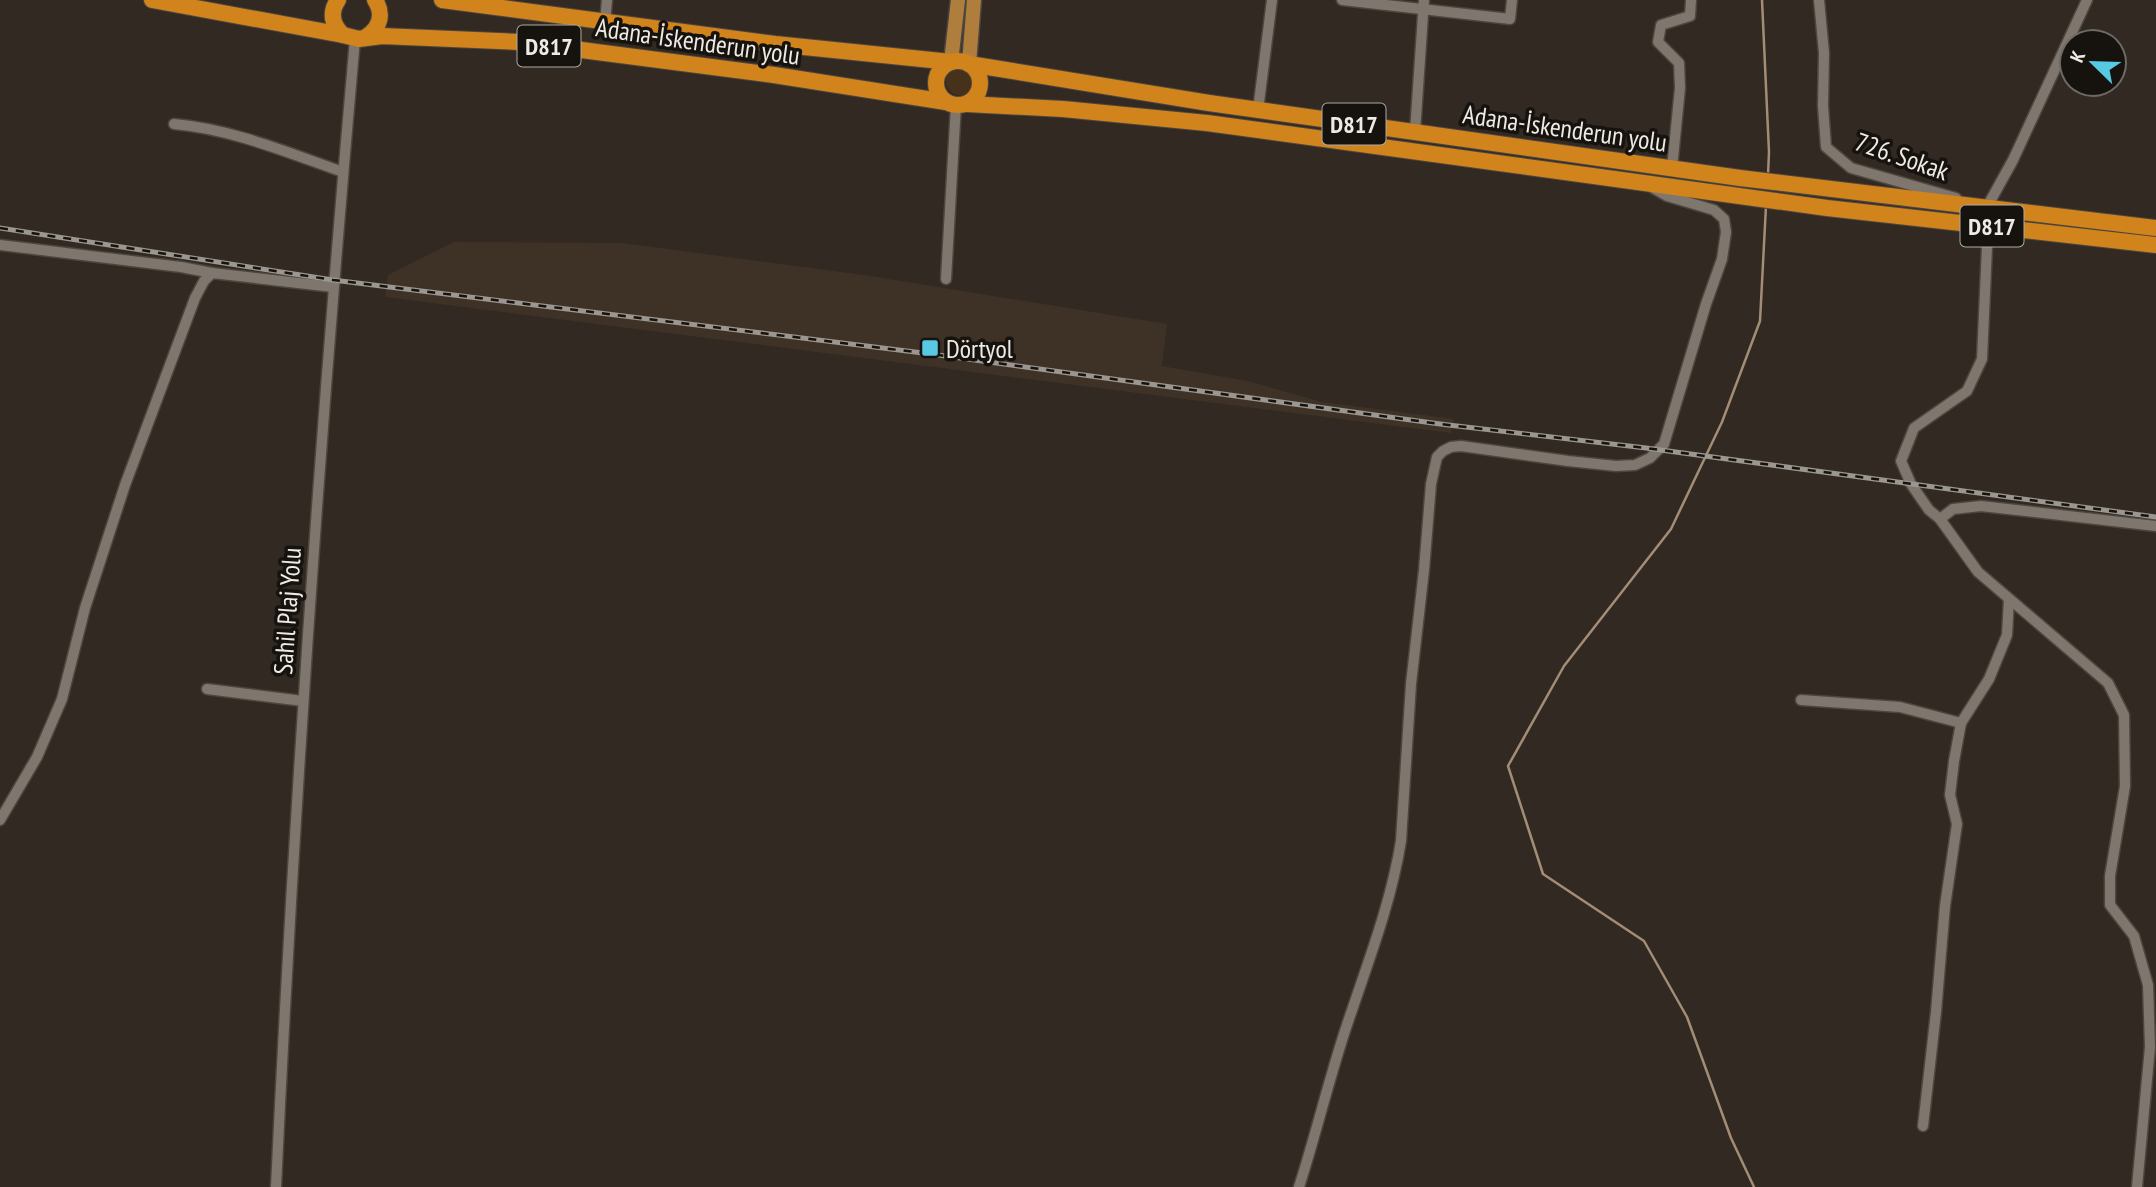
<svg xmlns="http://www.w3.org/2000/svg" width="2156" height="1187" font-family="'PT Sans Narrow',sans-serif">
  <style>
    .built { fill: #3e3226 }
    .green { fill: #47311a }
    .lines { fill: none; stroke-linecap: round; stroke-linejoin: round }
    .stream { stroke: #a48d76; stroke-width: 2.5 }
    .minor-casing { stroke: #4c463f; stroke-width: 13 }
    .major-casing { stroke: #4c463f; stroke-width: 17 }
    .highway-casing { stroke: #4c463f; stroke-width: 18 }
    .minor { stroke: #7f766d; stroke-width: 10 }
    .major { stroke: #b07e3c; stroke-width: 14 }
    .highway { stroke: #d1831c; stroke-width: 16 }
    .rail-casing { stroke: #9c9690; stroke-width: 5 }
    .rail { stroke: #16130f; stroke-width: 2.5; stroke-dasharray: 8; stroke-linecap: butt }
    .poi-dot { fill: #58c9e3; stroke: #16130f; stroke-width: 2.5 }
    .labels { text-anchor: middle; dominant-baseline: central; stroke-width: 7; stroke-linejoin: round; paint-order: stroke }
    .shield { fill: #16130f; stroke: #aeaaa5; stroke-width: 2 }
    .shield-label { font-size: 24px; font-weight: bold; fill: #efeae5 }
    .street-label { font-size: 26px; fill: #efeae5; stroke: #16130f }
    .poi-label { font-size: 26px; fill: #efeae5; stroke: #16130f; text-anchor: start }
  </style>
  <rect width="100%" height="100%" fill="#312922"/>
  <polygon class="built" points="454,242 622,243 864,275 1167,324 1162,366 1248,381 1322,402 1454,419 1451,433 385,297 388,275"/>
  <circle class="green" cx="960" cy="81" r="14"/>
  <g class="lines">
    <g class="stream">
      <polyline points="1762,0 1769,152 1768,175"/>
      <polyline points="1754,1187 1731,1138 1687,1017 1644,941 1543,874 1508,766 1564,666 1671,529 1722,422 1760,321 1766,206"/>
    </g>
    <defs>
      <g id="minor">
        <polyline points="1342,0 1510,19 1512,0"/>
        <polyline points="1819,0 1824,53 1823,106 1826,147 1851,168 1956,198"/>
        <polyline points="605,22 607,0"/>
        <polyline points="1258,110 1272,0"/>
        <path d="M174,124C232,129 289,153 343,172"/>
        <polyline points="1415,132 1424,0"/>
        <polyline points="1672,168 1680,88 1679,63 1658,42 1661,25 1690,16 1691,0"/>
        <polyline points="1982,206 1987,207 2013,160 2087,0"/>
        <polyline points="1988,225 1982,359 1967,391 1914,428 1901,461 1911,484 1929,510 1940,519 1978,572 2108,683 2124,715 2125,786 2110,876 2110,905 2134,936 2148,985 2150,1047 2137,1187"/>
        <polyline points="0,245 181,267 212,273"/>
        <polyline points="946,279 956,105"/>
        <polyline points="1940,519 1953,509 1981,506 2156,526"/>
        <polyline points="207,689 303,701"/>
        <polyline points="1801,700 1900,707 1961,723"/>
        <polyline points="0,820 37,757 62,699 85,608 125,485 195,298 204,281 212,273 333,287"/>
        <polyline points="1923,1126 1936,1012 1945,906 1957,824 1950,795 1954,761 1961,723 1989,679 2007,635 2009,599"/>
        <path d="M276,1187C294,804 321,421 355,39"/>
        <path d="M1299,1187C1315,1137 1327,1087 1343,1037C1364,972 1390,909 1401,841L1411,684L1424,570L1431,484L1437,457L1443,451L1451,447L1461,446L1568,461L1616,466L1635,465L1650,458L1664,444L1706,304L1722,259L1726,232L1724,219L1714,210L1667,196L1653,188"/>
      </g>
      <g id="major">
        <polyline points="951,62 958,0"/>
        <polyline points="969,64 974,0"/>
      </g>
      <g id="highway">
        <polyline points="152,0 343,35 359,39 382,36 520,42 774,75 946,102"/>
        <path d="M338,0C329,13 332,25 343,35"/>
        <polyline points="442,0 775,44 951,62"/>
        <path d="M366,37C380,28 384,14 375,0"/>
        <circle cx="958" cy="83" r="22"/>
        <polyline points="969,64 1209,103 1740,178 2156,228"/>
        <polyline points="967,104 1063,109 1207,123 1827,208 2156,245"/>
      </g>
    </defs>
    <use href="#minor" class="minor-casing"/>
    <use href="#major" class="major-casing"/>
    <use href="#highway" class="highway-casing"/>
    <use href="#minor" class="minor"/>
    <use href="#major" class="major"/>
    <use href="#highway" class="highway"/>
    <defs>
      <polyline id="rail" points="0,228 333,280 931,354 1440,424 1646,448 2156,517"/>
    </defs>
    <use href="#rail" class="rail-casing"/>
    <use href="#rail" class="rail"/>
  </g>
  <rect class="poi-dot" x="921" y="339" width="18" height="18" rx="3.5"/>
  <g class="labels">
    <g class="shield">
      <rect x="517.5" y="25.5" width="63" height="41" rx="5"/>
      <rect x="1322.5" y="103.5" width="63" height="41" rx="5"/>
      <rect x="1960.5" y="205.5" width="63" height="41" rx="5"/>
    </g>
    <g class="shield-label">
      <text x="549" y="46">D817</text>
      <text x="1354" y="124">D817</text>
      <text x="1992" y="226">D817</text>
    </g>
    <g class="street-label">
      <text transform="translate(698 41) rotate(8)">Adana-İskenderun yolu</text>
      <text transform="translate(1565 128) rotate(8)">Adana-İskenderun yolu</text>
      <text transform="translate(1902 156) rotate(19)">726. Sokak</text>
      <text transform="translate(287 611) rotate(-86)">Sahil Plaj Yolu</text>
    </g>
    <g class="poi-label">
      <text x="946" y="348">Dörtyol</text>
    </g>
  </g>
  <g transform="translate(2093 63) rotate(293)"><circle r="33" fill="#16130f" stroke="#6d6965" stroke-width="2"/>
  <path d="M0-5L12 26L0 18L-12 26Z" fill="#58c9e3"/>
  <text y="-10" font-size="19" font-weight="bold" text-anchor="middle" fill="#efeae5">K</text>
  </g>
</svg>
